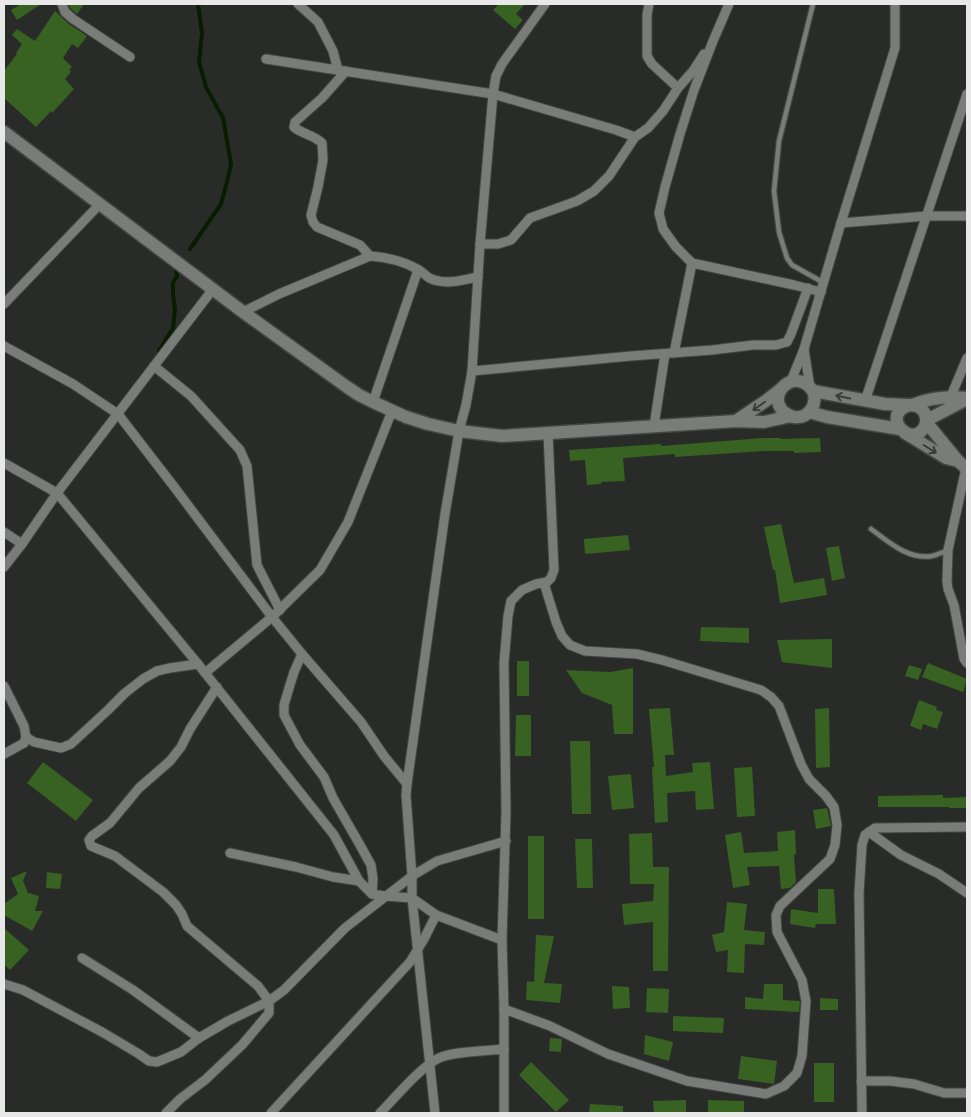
<svg xmlns="http://www.w3.org/2000/svg" width="971" height="1117" font-family="'Sofia Sans Condensed',sans-serif">
  <style>
    .lines { fill: none; stroke-linecap: round; stroke-linejoin: round }
    .stream { stroke: #081d00; stroke-width: 4 }
    .building { fill: #386221 }
    .lane-casing { stroke: #454644; stroke-width: 7 }
    .street-casing { stroke: #454644; stroke-width: 11 }
    .secondary-casing { stroke: #454644; stroke-width: 15 }
    .lane { stroke: #7a7c79; stroke-width: 4.5 }
    .street { stroke: #7a7c79; stroke-width: 9 }
    .secondary { stroke: #7a7c79; stroke-width: 12 }
    .oneway { stroke: #3b3c3a }
  </style>
  <rect width="100%" height="100%" fill="#292b28"/>
  <g class="lines">
    <g class="stream">
      <polyline points="190,249 221,204 227,182 231,164 223,118 206,87 199,62 202,33 198,4"/>
      <polyline points="159,351 173,328 175,310 173,294 173,283 177,276 176,268"/>
    </g>
  </g>
  <g class="building">
    <polygon points="21,4 41,4 17,20 11,10"/>
    <polygon points="69,4 84,4 77,14 70,8"/>
    <polygon points="499,4 525,4 516,14 523,20 515,29 493,10"/>
    <polygon points="55,11 69,24 87,36 78,48 72,44 63,58 72,67 69,70 71,72 65,79 74,89 52,113 51,111 36,127 4,98 4,71 17,54 16,53 22,44 12,35 17,29 35,41"/>
    <polygon points="763,438 781,438 780,439 820,438 821,452 794,453 794,451 764,451 675,457 675,454 623,458 625,481 601,482 601,484 587,485 585,460 570,461 569,450 661,444 661,446"/>
    <polygon points="781,524 794,583 824,578 827,595 780,603 775,570 773,570 764,527"/>
    <polygon points="628,535 630,550 585,554 584,539"/>
    <polygon points="839,546 845,578 832,581 826,548"/>
    <polygon points="701,627 749,628 749,643 700,641"/>
    <polygon points="832,639 832,668 782,662 777,640"/>
    <rect x="517" y="661" width="12" height="35"/>
    <polygon points="928,663 967,679 963,692 922,677"/>
    <polygon points="909,665 922,669 918,680 905,676"/>
    <polygon points="633,668 633,734 614,734 612,705 582,693 566,670 610,672"/>
    <polygon points="919,700 937,707 936,710 943,712 937,729 923,724 921,730 910,726"/>
    <polygon points="670,708 674,755 665,755 666,776 693,772 692,763 710,762 714,809 696,810 695,791 667,793 668,822 655,823 652,767 654,767 649,709"/>
    <polygon points="829,708 830,767 816,768 815,709"/>
    <polygon points="516,715 531,715 531,756 515,756"/>
    <polygon points="570,741 590,741 591,814 572,814"/>
    <polygon points="43,762 93,800 76,821 27,783"/>
    <polygon points="752,767 755,816 737,817 734,768"/>
    <polygon points="631,774 634,808 612,810 608,776"/>
    <polygon points="943,795 943,798 967,797 967,808 949,808 949,807 878,807 878,796"/>
    <polygon points="827,808 831,826 816,829 813,810"/>
    <polygon points="795,830 796,854 794,855 796,882 790,888 781,889 779,866 747,867 750,885 733,888 725,835 741,832 744,853 778,851 777,832"/>
    <polygon points="652,833 653,867 669,867 668,971 653,971 653,922 624,925 622,904 653,901 654,884 630,884 629,834"/>
    <rect x="528" y="836" width="16" height="83"/>
    <polygon points="575,839 592,839 593,888 577,888"/>
    <polygon points="27,871 23,881 28,893 39,896 35,911 43,911 32,931 4,915 4,904 18,894 11,878"/>
    <polygon points="47,872 62,874 60,889 46,888"/>
    <polygon points="818,889 834,889 836,924 816,924 815,928 790,924 791,909 818,913"/>
    <polygon points="727,902 747,904 744,930 765,932 764,945 745,944 744,973 727,972 728,950 716,952 712,935 724,932"/>
    <polygon points="4,928 29,950 10,970 4,964"/>
    <polygon points="536,935 554,936 544,983 562,984 560,1003 526,1000 527,981 534,982"/>
    <polygon points="764,984 783,984 783,1000 800,1001 799,1012 745,1009 745,997 763,999"/>
    <polygon points="612,986 629,987 630,1008 613,1009"/>
    <polygon points="647,988 669,989 668,1013 646,1012"/>
    <polygon points="820,998 838,999 838,1010 820,1010"/>
    <polygon points="673,1016 724,1018 723,1033 673,1031"/>
    <polygon points="645,1035 673,1042 669,1061 644,1054"/>
    <polygon points="550,1038 562,1039 561,1052 549,1051"/>
    <polygon points="741,1056 777,1061 774,1084 738,1079"/>
    <polygon points="531,1062 569,1100 556,1112 519,1075"/>
    <rect x="814" y="1063" width="20" height="39"/>
    <polygon points="686,1100 686,1113 654,1113 653,1101"/>
    <polygon points="708,1100 744,1101 744,1113 708,1113"/>
    <polygon points="590,1104 623,1106 623,1113 589,1113"/>
  </g>
  <g class="lines">
    <defs>
      <g id="lane">
        <polyline points="813,4 779,141 774,191 779,232 787,258 792,265 824,283"/>
        <path d="M871,529C889,542 908,560 932,556C937,555 942,552 947,551"/>
      </g>
      <g id="street">
        <polyline points="62,4 65,12 73,19 130,57"/>
        <polyline points="298,4 318,22 333,51 338,70"/>
        <polyline points="649,4 647,15 647,56 652,64 678,88"/>
        <polyline points="729,4 713,41 694,90 680,134 665,187 659,213 663,229 676,247 692,263 794,285 821,292"/>
        <polyline points="266,59 493,94 616,130 635,137"/>
        <path d="M346,71L322,98L295,122L294,127C302,134 314,135 322,143L323,160L318,187L311,215L313,222L317,227L360,245L370,256"/>
        <polyline points="841,223 927,216 967,216"/>
        <polyline points="480,244 498,244 511,240 530,218 577,201 594,191 609,176 635,137 648,128 663,111 678,88 693,71 704,54"/>
        <polyline points="4,304 99,205"/>
        <path d="M243,312L279,294L370,256C386,257 405,262 419,270C428,276 427,279 439,281C451,284 466,279 478,277"/>
        <polyline points="4,346 73,384 118,414 175,488 272,617 302,654 361,722 384,756 407,784"/>
        <polyline points="804,349 810,387"/>
        <polyline points="674,353 692,263"/>
        <polyline points="154,366 191,396 240,450 247,466 257,565 280,610"/>
        <polyline points="472,371 631,356 712,350 753,345 776,345 787,342 791,334 808,288"/>
        <polyline points="791,381 804,349 841,223 895,48 895,4"/>
        <polyline points="951,396 967,358"/>
        <polyline points="865,401 967,94"/>
        <polyline points="373,402 418,270"/>
        <polyline points="654,426 665,354"/>
        <polyline points="4,463 57,493 198,664 334,835 359,881 372,894 385,896 412,898 436,915 502,940"/>
        <polyline points="966,468 948,550 947,581 948,589 954,605 964,659 967,663"/>
        <polyline points="4,532 22,544"/>
        <polyline points="4,567 22,544 57,493 213,289"/>
        <polyline points="302,654 294,672 289,688 284,705 284,715 300,745 324,777 333,798 360,845 371,865 373,879 372,894"/>
        <polyline points="205,673 272,617 320,570 348,522 392,411"/>
        <polyline points="4,686 24,726 26,737 24,743 4,754"/>
        <polyline points="26,737 34,742 61,748 71,744 108,710 125,693 143,679 157,671 170,668 198,664"/>
        <polyline points="869,832 901,855 939,874 967,893"/>
        <polyline points="230,853 296,867 333,877 359,881"/>
        <polyline points="82,958 133,990 199,1038"/>
        <polyline points="4,984 23,990 102,1032 139,1054 149,1061 157,1062 181,1052 199,1038 228,1021 269,1001 284,990 345,928 412,876 437,861 506,841"/>
        <polyline points="504,1009 550,1026 608,1054 687,1081 766,1094 784,1086 797,1073 802,1056 806,1001 802,980 777,932 776,915 780,906 830,859 835,845 837,825 834,807 826,796 809,779 801,764 779,706 771,697 761,690 662,660 637,654 585,651 570,645 562,636 556,622 544,583"/>
        <polyline points="861,1081 890,1081 914,1084 944,1093 967,1093"/>
        <polyline points="166,1113 180,1099 205,1080 242,1045 269,1013 269,1001 258,986 187,926 182,914 176,905 163,892 115,856 91,846 89,840 92,836 110,823 139,788 170,761 181,747 190,729 217,687"/>
        <polyline points="271,1113 410,962 424,939 436,915"/>
        <path d="M380,1113C396,1097 419,1068 439,1058C453,1051 488,1051 504,1049"/>
        <polyline points="435,1113 412,898 412,876 406,795 407,784 445,514 459,431 466,405 472,371 480,244 493,94 496,76 502,64 545,4"/>
        <polyline points="504,1113 504,1009 502,940 506,812 504,663 508,616 511,601 522,590 536,584 547,582 551,578 554,570 548,433"/>
        <polyline points="862,1113 859,893 862,845 865,835 875,828 967,827"/>
      </g>
      <g id="secondary">
        <polyline points="4,132 243,312 347,387 359,395 373,402 406,417 428,424 459,431 502,436 736,421 764,422 791,416"/>
        <path d="M813,391C818,404 809,419 794,417C790,417 787,414 784,412C765,395 795,365 813,391L885,404L908,405"/>
        <path d="M912,405C930,398 948,396 967,398"/>
        <polyline points="809,412 827,417 900,429"/>
        <path d="M927,420C926,419 925,413 924,412C920,405 910,403 903,408C882,422 919,453 927,420L967,399"/>
        <polyline points="736,421 767,400 781,389"/>
        <polyline points="926,422 958,461 967,469"/>
        <polyline points="905,433 946,458 958,461"/>
      </g>
    </defs>
    <use href="#lane" class="lane-casing"/>
    <use href="#street" class="street-casing"/>
    <use href="#secondary" class="secondary-casing"/>
    <use href="#lane" class="lane"/>
    <use href="#street" class="street"/>
    <use href="#secondary" class="secondary"/>
  </g>
  <defs><path id="oneway-shaft" d="M-6 0H5M1.5-3L5.5 0L1.5 3" fill="none" stroke-width="1.6" stroke-linecap="round" stroke-linejoin="round" transform="scale(1.25)"/></defs>
  <g class="oneway">
    <use href="#oneway-shaft" transform="translate(843 397) rotate(-169)"/>
    <use href="#oneway-shaft" transform="translate(759 406) rotate(145)"/>
    <use href="#oneway-shaft" transform="translate(930 449) rotate(32)"/>
  </g>
  <rect width="971" height="1117" fill="none" stroke="#e7e8e7" stroke-width="10"/>
</svg>
